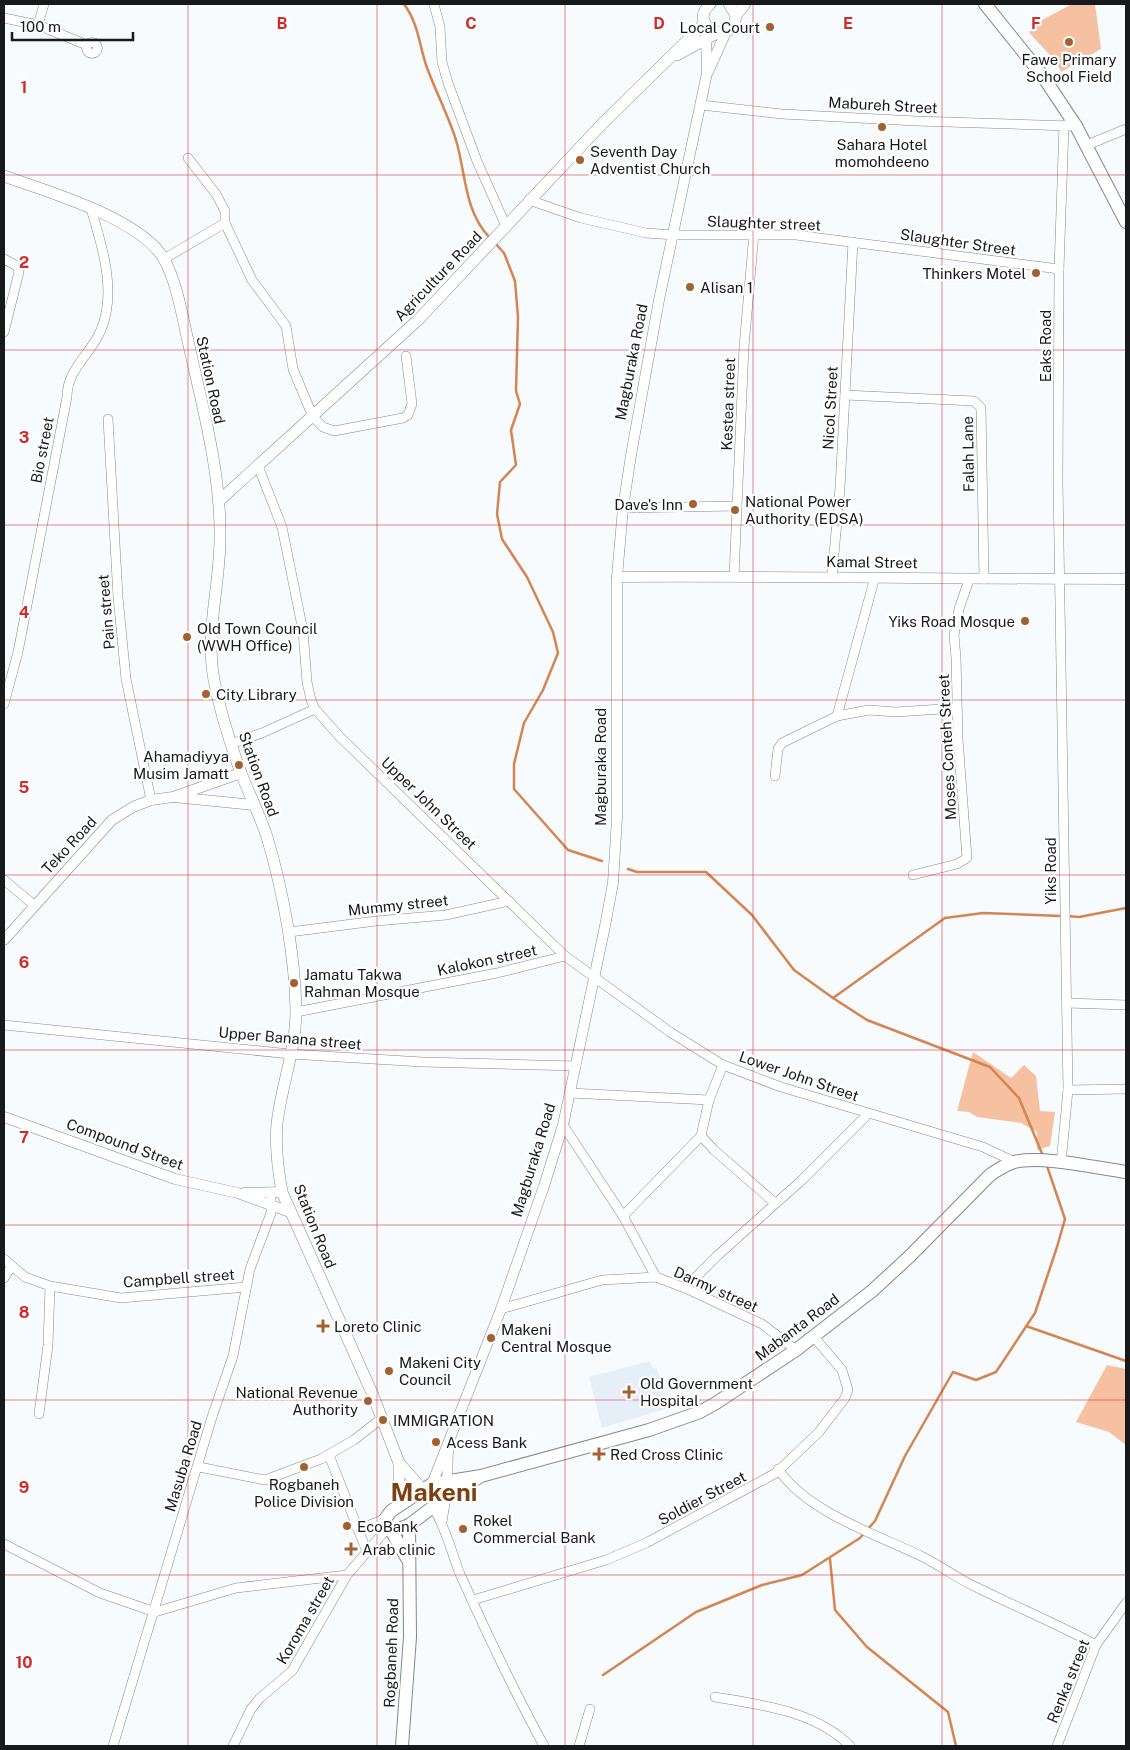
<svg xmlns="http://www.w3.org/2000/svg" width="1130" height="1750" font-family="'Public Sans',sans-serif">
  <style>
    .built { fill: #e6eff7 }
    .green { fill: #f6c1a1 }
    .lines { fill: none; stroke-linecap: round; stroke-linejoin: round }
    .stream { stroke: #d48551; stroke-width: 2.5 }
    .minor-casing { stroke: #86898c; stroke-width: 10 }
    .tertiary-casing { stroke: #86898c; stroke-width: 11 }
    .secondary-casing { stroke: #86898c; stroke-width: 12 }
    .primary-casing { stroke: #86898c; stroke-width: 14 }
    .minor { stroke: #fff; stroke-width: 9 }
    .tertiary { stroke: #fff; stroke-width: 10 }
    .secondary { stroke: #fff; stroke-width: 11 }
    .primary { stroke: #fff; stroke-width: 12 }
    .grid { fill: none; stroke: #d62828; stroke-width: 1; stroke-opacity: 0.55 }
    .poi-dot { fill: #a56032; stroke: #fff; stroke-width: 2 }
    .labels { text-anchor: middle; dominant-baseline: central; stroke-width: 4.5; stroke-linejoin: round; paint-order: stroke }
    .poi-label { font-size: 15px; fill: #18191a; stroke: #fff; text-anchor: start }
    .street-label { font-size: 15px; fill: #18191a; stroke: #fff }
    .town-label { font-size: 25px; font-weight: bold; fill: #7c4013; stroke: #fff }
    .grid-label { font-size: 16px; text-anchor: middle; font-weight: bold; fill: #d62828; stroke: #fff; stroke-width: 4.5; stroke-linejoin: round; paint-order: stroke }
  </style>
  <rect width="100%" height="100%" fill="#f7fbfe"/>
  <polygon class="built" points="650,1361 652,1367 657,1369 671,1407 602,1428 589,1377"/>
  <g class="green">
    <path d="M1072,4H1095L1101,49L1061,72C1056,58 1039,45 1029,32L1042,20Z"/>
    <polygon points="973,1052 1011,1078 1024,1065 1036,1076 1040,1111 1055,1112 1050,1146 1037,1150 1037,1132 1021,1123 977,1117 969,1112 957,1111"/>
    <polygon points="1107,1365 1126,1369 1126,1445 1109,1432 1076,1422"/>
  </g>
  <g class="lines">
    <g class="stream">
      <path d="M404,4C418,23 419,43 426,65C435,90 448,115 456,140C466,174 464,210 489,237"/>
      <polyline points="495,243 504,253 515,281 518,317 516,391 520,404 511,430 516,465 500,482 497,514 502,539 527,577 553,632 558,653 543,690 524,723 514,764 514,789 568,850 602,861"/>
      <polyline points="628,869 637,872 706,872 752,915 794,970 833,998 867,1020 990,1067 1019,1098 1043,1156"/>
      <polyline points="1068,916 1079,917 1126,908"/>
      <polyline points="833,998 945,918 983,913 1061,916"/>
      <polyline points="1026,1326 1126,1361"/>
      <polyline points="830,1559 835,1610 867,1647 948,1712 956,1746"/>
      <polyline points="603,1675 696,1612 762,1585 802,1575 860,1538 875,1521 905,1456 953,1372 976,1380 996,1372 1035,1313 1057,1247 1065,1219 1047,1166"/>
    </g>
    <defs>
      <g id="minor">
        <polyline points="434,4 440,27 442,62 448,83 477,161 506,226"/>
        <polyline points="4,18 38,25 87,45"/>
        <polyline points="38,25 44,4"/>
        <circle cx="92" cy="48" r="5.5"/>
        <polyline points="701,105 782,114 916,121 1070,126"/>
        <polyline points="1087,145 1126,129"/>
        <polyline points="188,158 216,194 225,211 225,223 252,280 286,326 293,369 313,417 323,427 334,431 403,418 408,415 412,404 406,356"/>
        <polyline points="529,200 581,218 646,233 674,235 796,235 1059,269"/>
        <polyline points="4,259 17,266 19,272 4,332"/>
        <polyline points="164,259 225,223"/>
        <polyline points="845,395 974,401 981,408 984,579"/>
        <polyline points="108,419 118,597 126,679 151,800"/>
        <polyline points="258,466 282,527 303,631 307,682 311,700 315,709 339,736 565,956 670,1032 723,1065 781,1087 983,1147 1015,1162"/>
        <polyline points="623,508 737,506"/>
        <polyline points="734,576 744,347 754,233"/>
        <polyline points="832,576 840,488 853,242"/>
        <path d="M4,704L18,652L67,397C67,369 91,354 101,330C117,292 102,245 91,209"/>
        <polyline points="837,716 875,577"/>
        <polyline points="231,744 262,733 315,709"/>
        <polyline points="775,776 778,749 782,743 837,716 869,710 896,712 957,708"/>
        <polyline points="913,875 957,864 967,858 958,739 956,658 954,635 959,609 969,580"/>
        <polyline points="4,880 34,905"/>
        <polyline points="289,932 376,921 446,915 509,901"/>
        <polyline points="1067,1003 1126,1005"/>
        <polyline points="296,1012 497,973 565,956"/>
        <polyline points="4,1025 290,1054 423,1062 576,1066"/>
        <polyline points="1068,1090 1126,1089"/>
        <polyline points="570,1093 709,1100"/>
        <polyline points="563,1125 623,1216 656,1277"/>
        <polyline points="701,1136 714,1150 775,1203"/>
        <polyline points="1061,1163 1068,1090 1058,483 1059,269 1064,125"/>
        <polyline points="623,1216 701,1136 709,1100 723,1065"/>
        <polyline points="4,1259 25,1277 50,1286 121,1298 246,1287"/>
        <polyline points="4,1278 11,1267"/>
        <polyline points="685,1288 717,1256 802,1180 868,1114"/>
        <polyline points="501,1309 602,1280 656,1277 685,1288 762,1324 796,1350"/>
        <polyline points="39,1414 48,1345 50,1286"/>
        <polyline points="329,1455 367,1552"/>
        <polyline points="199,1467 265,1480 321,1459 354,1440 382,1418"/>
        <path d="M778,1469C808,1513 878,1535 923,1557C941,1566 958,1579 976,1587C1016,1607 1056,1623 1096,1645"/>
        <path d="M433,1507C446,1528 451,1551 460,1574C486,1632 514,1691 544,1746"/>
        <polyline points="442,1522 446,1497"/>
        <polyline points="356,1527 365,1527 385,1519"/>
        <polyline points="4,1544 100,1593 155,1612 236,1588 347,1575"/>
        <polyline points="473,1600 606,1560 646,1543 776,1473 819,1432 845,1398 848,1390 842,1370 814,1337"/>
        <path d="M715,1697C761,1705 816,1711 850,1746"/>
        <polyline points="113,1746 212,1417 233,1356 250,1269 271,1213 271,1192"/>
        <polyline points="233,1746 251,1709 260,1698 292,1671 347,1575 385,1531"/>
        <polyline points="579,1746 590,1709"/>
        <polyline points="1057,1746 1096,1645 1126,1603"/>
      </g>
      <g id="tertiary">
        <polyline points="708,72 726,32"/>
        <path d="M617,577C787,576 957,579 1126,579"/>
        <polyline points="174,797 254,805"/>
        <polyline points="4,940 112,820 133,807 151,800 173,797 241,773"/>
        <polyline points="4,1117 175,1179 238,1193 290,1212"/>
        <polyline points="244,1193 282,1192"/>
        <polyline points="432,1484 501,1309 544,1186 563,1125 605,926 613,883 617,818 617,577 623,508 631,455 659,300 707,73 706,33"/>
        <polyline points="447,1489 448,1446"/>
      </g>
      <g id="secondary">
        <path d="M710,4C686,27 734,49 736,15L729,4"/>
        <polyline points="736,15 745,4"/>
        <polyline points="677,55 717,33"/>
        <path d="M4,176C48,192 140,218 164,259C177,283 182,315 188,341C202,405 221,472 220,538C220,586 205,632 214,680C220,711 230,743 241,773C249,794 260,815 267,837C283,891 295,955 296,1011C296,1049 281,1087 277,1124C275,1146 278,1170 282,1192L372,1393L399,1463L422,1489"/>
        <polyline points="220,500 419,319 601,125 705,23"/>
        <polyline points="399,1463 399,1484 402,1502"/>
      </g>
      <g id="primary">
        <polyline points="985,4 1042,75 1076,126 1126,222"/>
        <path d="M481,1476L446,1497L409,1525L392,1532L384,1528L383,1522L391,1511L432,1484L481,1476L649,1430L700,1412L716,1403L796,1350L872,1291L910,1256L990,1175C997,1170 1005,1165 1014,1162C1041,1155 1097,1168 1126,1172"/>
        <polyline points="392,1532 408,1560"/>
        <polyline points="402,1746 410,1637 409,1525"/>
      </g>
    </defs>
    <use href="#minor" class="minor-casing"/>
    <use href="#tertiary" class="tertiary-casing"/>
    <use href="#secondary" class="secondary-casing"/>
    <use href="#primary" class="primary-casing"/>
    <use href="#minor" class="minor"/>
    <use href="#tertiary" class="tertiary"/>
    <use href="#secondary" class="secondary"/>
    <use href="#primary" class="primary"/>
  </g>
  <path class="grid" d="M188,4V1746M377,4V1746M565,4V1746M753,4V1746M942,4V1746M4,175H1126M4,350H1126M4,525H1126M4,700H1126M4,875H1126M4,1050H1126M4,1225H1126M4,1400H1126M4,1575H1126"/>
  <g class="poi-dot">
    <circle cx="770" cy="27" r="5"/>
    <circle cx="1069" cy="42" r="5"/>
    <circle cx="882" cy="127" r="5"/>
    <circle cx="580" cy="160" r="5"/>
    <circle cx="1036" cy="273" r="5"/>
    <circle cx="690" cy="287" r="5"/>
    <circle cx="693" cy="504" r="5"/>
    <circle cx="735" cy="510" r="5"/>
    <circle cx="1025" cy="621" r="5"/>
    <circle cx="187" cy="637" r="5"/>
    <circle cx="206" cy="694" r="5"/>
    <circle cx="239" cy="765" r="5"/>
    <circle cx="294" cy="983" r="5"/>
    <path d="M320.5 1318.5h5v5h5v5h-5v5h-5v-5h-5v-5h5z"/>
    <circle cx="491" cy="1338" r="5"/>
    <circle cx="389" cy="1371" r="5"/>
    <path d="M626.5 1384.5h5v5h5v5h-5v5h-5v-5h-5v-5h5z"/>
    <circle cx="368" cy="1401" r="5"/>
    <circle cx="383" cy="1420" r="5"/>
    <circle cx="436" cy="1442" r="5"/>
    <path d="M596.5 1446.5h5v5h5v5h-5v5h-5v-5h-5v-5h5z"/>
    <circle cx="304" cy="1467" r="5"/>
    <circle cx="347" cy="1526" r="5"/>
    <circle cx="463" cy="1529" r="5"/>
    <path d="M348.5 1541.5h5v5h5v5h-5v5h-5v-5h-5v-5h5z"/>
  </g>
  <g class="labels">
    <g class="poi-label">
      <text x="760" y="27" text-anchor="end">Local Court</text>
      <text x="1069" y="59" text-anchor="middle">Fawe Primary<tspan x="1069" dy="17">School Field</tspan></text>
      <text x="882" y="144" text-anchor="middle">Sahara Hotel<tspan x="882" dy="17">momohdeeno</tspan></text>
      <text x="590" y="151">Seventh Day<tspan x="590" dy="17">Adventist Church</tspan></text>
      <text x="1026" y="273" text-anchor="end">Thinkers Motel</text>
      <text x="700" y="287">Alisan 1</text>
      <text x="745" y="501">National Power<tspan x="745" dy="17">Authority (EDSA)</tspan></text>
      <text x="683" y="504" text-anchor="end">Dave's Inn</text>
      <text x="1015" y="621" text-anchor="end">Yiks Road Mosque</text>
      <text x="197" y="628">Old Town Council<tspan x="197" dy="17">(WWH Office)</tspan></text>
      <text x="216" y="694">City Library</text>
      <text x="229" y="756" text-anchor="end">Ahamadiyya<tspan x="229" dy="17">Musim Jamatt</tspan></text>
      <text x="304" y="974">Jamatu Takwa<tspan x="304" dy="17">Rahman Mosque</tspan></text>
      <text x="334" y="1326">Loreto Clinic</text>
      <text x="501" y="1329">Makeni<tspan x="501" dy="17">Central Mosque</tspan></text>
      <text x="399" y="1362">Makeni City<tspan x="399" dy="17">Council</tspan></text>
      <text x="640" y="1383">Old Government<tspan x="640" dy="17">Hospital</tspan></text>
      <text x="358" y="1392" text-anchor="end">National Revenue<tspan x="358" dy="17">Authority</tspan></text>
      <text x="393" y="1420">IMMIGRATION</text>
      <text x="446" y="1442">Acess Bank</text>
      <text x="610" y="1454">Red Cross Clinic</text>
      <text x="304" y="1484" text-anchor="middle">Rogbaneh<tspan x="304" dy="17">Police Division</tspan></text>
      <text x="473" y="1520">Rokel<tspan x="473" dy="17">Commercial Bank</tspan></text>
      <text x="357" y="1526">EcoBank</text>
      <text x="362" y="1549">Arab clinic</text>
    </g>
    <g class="street-label">
      <text transform="translate(883 105) rotate(3)">Mabureh Street</text>
      <text transform="translate(764 223) rotate(2)">Slaughter street</text>
      <text transform="translate(958 242) rotate(8)">Slaughter Street</text>
      <text transform="translate(438 276) rotate(-46)">Agriculture Road</text>
      <text transform="translate(1045 346) rotate(-90)">Eaks Road</text>
      <text transform="translate(631 362) rotate(-79)">Magburaka Road</text>
      <text transform="translate(211 380) rotate(78)">Station Road</text>
      <text transform="translate(728 404) rotate(-88)">Kestea street</text>
      <text transform="translate(830 408) rotate(-87)">Nicol Street</text>
      <text transform="translate(42 450) rotate(-79)">Bio street</text>
      <text transform="translate(968 454) rotate(-91)">Falah Lane</text>
      <text transform="translate(872 562) rotate(1)">Kamal Street</text>
      <text transform="translate(106 612) rotate(-95)">Pain street</text>
      <text transform="translate(947 747) rotate(-93)">Moses Conteh Street</text>
      <text transform="translate(600 767) rotate(-90)">Magburaka Road</text>
      <text transform="translate(259 774) rotate(70)">Station Road</text>
      <text transform="translate(429 803) rotate(44)">Upper John Street</text>
      <text transform="translate(69 845) rotate(-47)">Teko Road</text>
      <text transform="translate(1050 871) rotate(-90)">Yiks Road</text>
      <text transform="translate(398 905) rotate(-6)">Mummy street</text>
      <text transform="translate(487 960) rotate(-12)">Kalokon street</text>
      <text transform="translate(290 1038) rotate(5)">Upper Banana street</text>
      <text transform="translate(799 1076) rotate(19)">Lower John Street</text>
      <text transform="translate(125 1144) rotate(20)">Compound Street</text>
      <text transform="translate(533 1160) rotate(-73)">Magburaka Road</text>
      <text transform="translate(315 1226) rotate(68)">Station Road</text>
      <text transform="translate(179 1278) rotate(-4)">Campbell street</text>
      <text transform="translate(716 1289) rotate(24)">Darmy street</text>
      <text transform="translate(797 1327) rotate(-37)">Mabanta Road</text>
      <text transform="translate(183 1466) rotate(-73)">Masuba Road</text>
      <text transform="translate(702 1498) rotate(-28)">Soldier Street</text>
      <text transform="translate(305 1620) rotate(-60)">Koroma street</text>
      <text transform="translate(391 1653) rotate(-88)">Rogbaneh Road</text>
      <text transform="translate(1068 1681) rotate(-68)">Renka street</text>
    </g>
    <g class="town-label">
      <text x="434" y="1492">Makeni</text>
    </g>
  </g>
  <g class="grid-label">
    <text x="282" y="29">B</text>
    <text x="471" y="29">C</text>
    <text x="659" y="29">D</text>
    <text x="848" y="29">E</text>
    <text x="1036" y="29">F</text>
    <text x="24" y="93">1</text>
    <text x="24" y="268">2</text>
    <text x="24" y="443">3</text>
    <text x="24" y="618">4</text>
    <text x="24" y="793">5</text>
    <text x="24" y="968">6</text>
    <text x="24" y="1143">7</text>
    <text x="24" y="1318">8</text>
    <text x="24" y="1493">9</text>
    <text x="24" y="1668">10</text>
  </g>
  <rect width="1130" height="1750" fill="none" stroke="#18191a" stroke-width="10"/>
  <path d="M12 32v8h121v-8" fill="none" stroke="#18191a" stroke-width="2.5"/>
  <text x="20" y="32" font-size="15" fill="#18191a" stroke="#ffffff" stroke-width="4" paint-order="stroke">100 m</text>
</svg>
